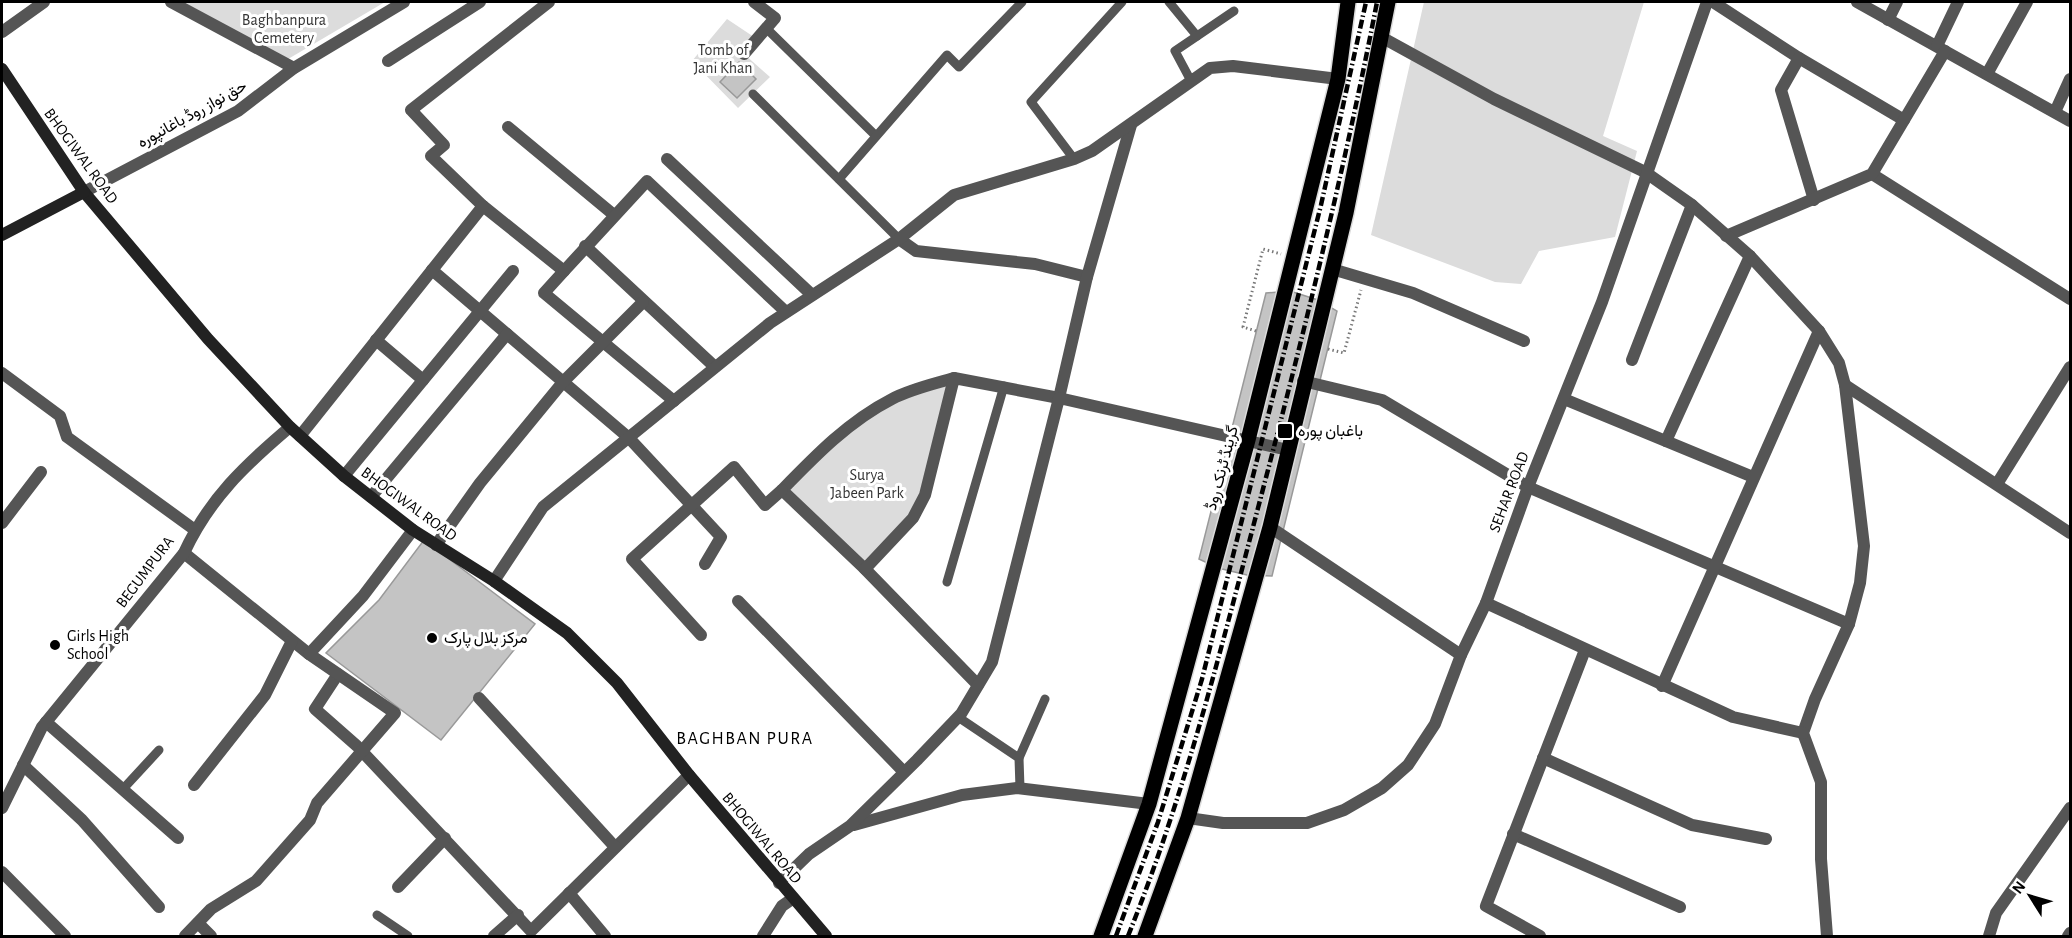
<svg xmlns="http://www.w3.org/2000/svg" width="2072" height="938" font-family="'Alegreya Sans',Vazirmatn,sans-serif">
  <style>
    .green { fill: #dcdcdc }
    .building { fill: #c4c4c4; stroke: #999; stroke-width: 1.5 }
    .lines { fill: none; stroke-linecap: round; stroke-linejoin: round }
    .primary-casing { stroke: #dbdbdb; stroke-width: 18 }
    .path { stroke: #777; stroke-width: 3; stroke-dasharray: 1.5 3; stroke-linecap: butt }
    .service { stroke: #555; stroke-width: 9 }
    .minor { stroke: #555; stroke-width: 12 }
    .tertiary { stroke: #555; stroke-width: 12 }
    .secondary { stroke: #222; stroke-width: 12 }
    .primary { stroke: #000; stroke-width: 15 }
    .rail { stroke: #000; stroke-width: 4.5; stroke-dasharray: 9 3 1.5 3; stroke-linecap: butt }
    .poi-dot { fill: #000; stroke: #fff; stroke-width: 2 }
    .labels { text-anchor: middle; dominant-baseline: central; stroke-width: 6; stroke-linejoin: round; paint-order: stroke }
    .park-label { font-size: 16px; fill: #333; stroke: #fff }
    .street-label { font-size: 16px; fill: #000; stroke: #fff }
    .poi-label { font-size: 16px; fill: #000; stroke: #fff; text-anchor: start }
    .neighbourhood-label { font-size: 18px; letter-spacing: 1.5px; fill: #000; stroke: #fff }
  </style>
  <rect width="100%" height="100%" fill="#fff"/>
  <g class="green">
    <polygon points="178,2 385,2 283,62"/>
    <polygon points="1424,2 1644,2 1603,136 1637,151 1615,237 1539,251 1521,284 1495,282 1371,235"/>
    <polygon points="727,19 757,39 744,54 770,77 738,108 692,61"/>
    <polygon points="954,378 925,495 865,569 782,490 870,412"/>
  </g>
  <g class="building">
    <polygon points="739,62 756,79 737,98 720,82"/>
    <polygon points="1290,291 1318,300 1337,311 1272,576 1247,575 1218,568 1199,559 1266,293"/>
    <polygon points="424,540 535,624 441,740 326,653 379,600"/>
  </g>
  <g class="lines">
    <defs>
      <g id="primary">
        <polyline points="1101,936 1149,804 1248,440 1338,79 1348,2"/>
        <polyline points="1145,936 1188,818 1270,527 1346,213 1388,2"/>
      </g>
    </defs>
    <use href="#primary" class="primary-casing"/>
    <g class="path">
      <polyline points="1256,331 1243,327 1263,249 1281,254"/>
      <polyline points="1328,349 1344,353 1361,290"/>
    </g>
    <g class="service">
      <polyline points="1169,2 1197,36"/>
      <polyline points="766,28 876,136"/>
      <polyline points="1191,81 1175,51 1234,11"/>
      <polyline points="753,94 899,239"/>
      <polyline points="1074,159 1031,102 1122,2"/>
      <polyline points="839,179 947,55 959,67 1022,2"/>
      <polyline points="947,582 1004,386"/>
      <polyline points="958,717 1019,758 1020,788"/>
      <polyline points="1019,758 1045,699"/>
      <polyline points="123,789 159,750"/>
      <polyline points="377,915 408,936"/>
    </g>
    <g class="minor">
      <polyline points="171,2 294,68"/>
      <polyline points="549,2 411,110 444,145 431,156 483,206 564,271 544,293 674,401"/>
      <polyline points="1713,2 1799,58 1904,120"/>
      <polyline points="1857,2 2070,121"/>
      <polyline points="1888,20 1897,2"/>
      <polyline points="2,32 44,2"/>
      <polyline points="1383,38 1494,99 1645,172"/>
      <polyline points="1937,46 1958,2"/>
      <polyline points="744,54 775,18 754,2"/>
      <polyline points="1799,58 1781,90 1814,200"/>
      <polyline points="388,61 480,2"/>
      <polyline points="1987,74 2027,2"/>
      <polyline points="2055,112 2070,79"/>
      <polyline points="508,127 614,215"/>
      <polyline points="667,159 812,295"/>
      <polyline points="1872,174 2070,299"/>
      <polyline points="1726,236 1872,174 1945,51"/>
      <polyline points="899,239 916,251 1035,264 1087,277"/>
      <polyline points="585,246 715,367"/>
      <polyline points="1332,269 1413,293 1524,341"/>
      <polyline points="432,270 629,438 721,537 705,564"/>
      <polyline points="564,271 647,181 786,312"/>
      <polyline points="376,340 423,380"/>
      <polyline points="1632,360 1692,205"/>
      <polyline points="2,373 60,416 67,437 195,530"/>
      <path d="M954,378C934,384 911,389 892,399C849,421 816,455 782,490L865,569L978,685"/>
      <polyline points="1303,381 1382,400 1528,487 1849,624"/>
      <polyline points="1845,385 2070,533"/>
      <polyline points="1564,399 1753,477"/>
      <polyline points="300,436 483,206"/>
      <polyline points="1666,441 1750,256"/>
      <polyline points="344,476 513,271"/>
      <polyline points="1997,484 2070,367"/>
      <polyline points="371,497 507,334"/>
      <polyline points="2,523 41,472"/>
      <polyline points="1270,527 1461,655"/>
      <polyline points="436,545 480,483 563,382 643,302"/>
      <polyline points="184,553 309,654"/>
      <polyline points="865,569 913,518 925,495 954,378 1059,398 1087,277 1131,125"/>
      <polyline points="494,581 543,507 770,323 899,239 954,195 1074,159 1092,151 1210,68 1233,66 1338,79"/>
      <polyline points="738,601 904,772"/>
      <polyline points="701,635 632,559 734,467 765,505 782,490"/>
      <polyline points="338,674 315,709 357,746 531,931 689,775"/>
      <polyline points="1662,686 1819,331"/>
      <polyline points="479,698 615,847"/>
      <polyline points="46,722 178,838"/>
      <polyline points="1543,758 1692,825 1766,839"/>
      <polyline points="23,765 82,820 159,907"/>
      <polyline points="194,785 265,695 292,641"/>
      <path d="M2,808L42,727L184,553C209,499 245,465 290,427"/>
      <polyline points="854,825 962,795 1017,788 1149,804"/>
      <polyline points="1513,834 1680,907"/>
      <polyline points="2,872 65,936"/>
      <polyline points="779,883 809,854 850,826 917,760 961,714 992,662 1059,398 1288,450"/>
      <polyline points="398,887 445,838"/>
      <polyline points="569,893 605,936"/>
      <polyline points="198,923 211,936"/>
      <polyline points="185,936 211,909 256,881 310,820 317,803 395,713 309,654 363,596 413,530"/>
      <polyline points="494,936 518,915"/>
      <polyline points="763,936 782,906 792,899"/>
      <polyline points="1540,936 1486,906 1585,650"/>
      <polyline points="1989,936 1996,913 2070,808"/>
      <polyline points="2068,936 2070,933"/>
    </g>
    <g class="tertiary">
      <polyline points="1645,172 1692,205 1750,256 1819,331 1839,363 1845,385 1864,546 1860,583 1849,624 1815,699 1803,733 1821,782 1821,859 1827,936"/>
      <polyline points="84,192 238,111 294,68 404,2"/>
      <polyline points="1486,603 1733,717 1803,733"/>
      <polyline points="1188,818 1223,823 1307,823 1344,810 1382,788 1408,765 1435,724 1461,655 1486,603 1528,487 1602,302 1707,2"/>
    </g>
    <g class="secondary">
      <polyline points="2,69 84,192 208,339 290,427 344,476 413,530 494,581 567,633 617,683 689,775 826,936"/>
      <polyline points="2,235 84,192"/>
    </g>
    <use href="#primary" class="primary"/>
    <g class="rail">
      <polyline points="1116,936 1158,822 1202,679 1321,205 1366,2"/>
      <path d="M1128,936C1184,797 1220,653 1258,508C1302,341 1344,172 1377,2"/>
    </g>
  </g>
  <g class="poi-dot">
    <rect x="1277" y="423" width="16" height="16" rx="3"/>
    <circle cx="432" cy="638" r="6"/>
    <circle cx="55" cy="645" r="6"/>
  </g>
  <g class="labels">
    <g class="park-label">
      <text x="284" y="20">Baghbanpura<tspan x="284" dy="18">Cemetery</tspan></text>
      <text x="723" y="50">Tomb of<tspan x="723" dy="18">Jani Khan</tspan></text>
      <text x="867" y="475">Surya<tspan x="867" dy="18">Jabeen Park</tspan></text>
    </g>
    <g class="street-label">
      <text transform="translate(192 114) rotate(-29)">حق نواز روڈ باغانپورہ</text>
      <text transform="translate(81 156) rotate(54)">BHOGIWAL ROAD</text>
      <text transform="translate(1222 468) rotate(-75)">گرینڈ ٹرنک روڈ</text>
      <text transform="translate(1509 492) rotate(-69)">SEHAR ROAD</text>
      <text transform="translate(409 504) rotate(36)">BHOGIWAL ROAD</text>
      <text transform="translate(145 572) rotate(-53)">BEGUMPURA</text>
      <text transform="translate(762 838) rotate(50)">BHOGIWAL ROAD</text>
    </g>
    <g class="poi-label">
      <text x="1298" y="431">باغبان پورہ</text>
      <text x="67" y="636">Girls High<tspan x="67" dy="18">School</tspan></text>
      <text x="444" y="638">مرکز بلال پارک</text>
    </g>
    <g class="neighbourhood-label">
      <text x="745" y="739">BAGHBAN PURA</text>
    </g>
  </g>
  <rect width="2072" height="938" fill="none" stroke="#000000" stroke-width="6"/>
  <g transform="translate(2030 896) rotate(307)" stroke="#ffffff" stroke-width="4.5" paint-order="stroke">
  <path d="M0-4.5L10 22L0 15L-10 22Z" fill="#000000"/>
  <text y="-9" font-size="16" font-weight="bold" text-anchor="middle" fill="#000000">N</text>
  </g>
</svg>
